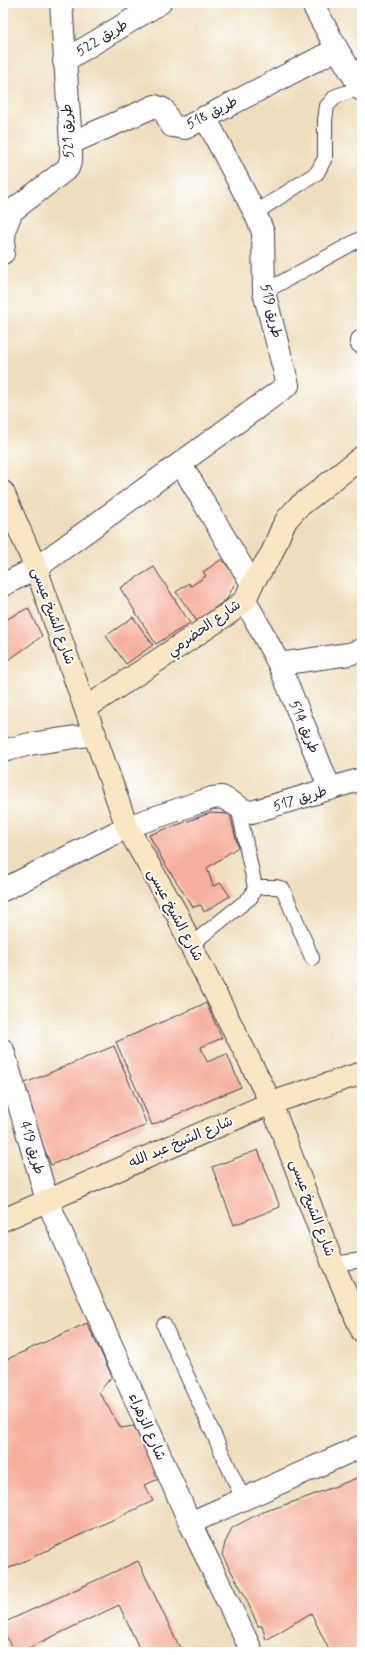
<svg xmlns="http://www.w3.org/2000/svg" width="365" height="1655" font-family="Mynerve,'Playpen Sans Arabic',sans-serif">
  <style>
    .building { fill: #f5b09c }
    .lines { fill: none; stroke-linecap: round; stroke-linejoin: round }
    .lane-casing { stroke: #413e4e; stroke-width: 16 }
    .street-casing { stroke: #413e4e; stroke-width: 24 }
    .secondary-casing { stroke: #413e4e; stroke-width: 24 }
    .lane { stroke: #fff; stroke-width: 14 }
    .street { stroke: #fff; stroke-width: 22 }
    .secondary { stroke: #f9e7c3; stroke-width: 22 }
    .labels { text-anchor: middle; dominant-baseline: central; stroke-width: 4; stroke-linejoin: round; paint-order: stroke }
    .street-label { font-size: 14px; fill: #22223b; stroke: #fff }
  </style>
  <rect width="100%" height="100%" fill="#fff"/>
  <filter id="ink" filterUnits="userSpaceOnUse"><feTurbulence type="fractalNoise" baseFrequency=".025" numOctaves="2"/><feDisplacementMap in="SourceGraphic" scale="8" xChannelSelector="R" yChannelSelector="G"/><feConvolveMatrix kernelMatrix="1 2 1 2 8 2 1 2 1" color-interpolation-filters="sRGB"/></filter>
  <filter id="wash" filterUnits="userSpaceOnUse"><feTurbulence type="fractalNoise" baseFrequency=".012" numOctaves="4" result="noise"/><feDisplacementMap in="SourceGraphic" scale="16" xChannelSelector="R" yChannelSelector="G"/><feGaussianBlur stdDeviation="0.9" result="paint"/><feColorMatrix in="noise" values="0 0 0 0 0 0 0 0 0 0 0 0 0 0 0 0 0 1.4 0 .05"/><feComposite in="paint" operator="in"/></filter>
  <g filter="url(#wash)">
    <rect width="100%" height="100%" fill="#efdebc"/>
    <g id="blocks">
      <g class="building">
        <polygon points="222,559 237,579 227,599 197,621 176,592 189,583 191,586 206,576 203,572"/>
        <polygon points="154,567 190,623 156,644 120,588"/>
        <polygon points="28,608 42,636 3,664 3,621"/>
        <polygon points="133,617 153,645 126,664 106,636"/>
        <polygon points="210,813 230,814 238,847 207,868 213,886 221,883 230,896 204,912 201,905 193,907 163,861 149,835"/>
        <polygon points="206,1003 222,1038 201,1047 207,1062 227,1054 241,1087 152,1125 116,1042"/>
        <polygon points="114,1046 147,1125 51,1165 18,1086"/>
        <polygon points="258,1150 280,1207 234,1225 212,1167"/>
        <polygon points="87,1323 112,1376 99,1392 121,1428 134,1426 159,1479 144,1485 153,1501 3,1571 3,1361"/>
        <polygon points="362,1476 362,1652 330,1652 311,1613 266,1640 262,1626 258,1626 244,1594 222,1555 225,1543 232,1528 260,1513 302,1499"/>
        <polygon points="138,1561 182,1652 141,1652 119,1605 20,1652 14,1652 3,1630 3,1623"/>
      </g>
    </g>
  </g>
  <g filter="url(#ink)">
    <use href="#blocks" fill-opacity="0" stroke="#413e4e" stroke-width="1"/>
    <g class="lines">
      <defs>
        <g id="lane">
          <polyline points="255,213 317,173 325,158 325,120 327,106 336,96 361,88"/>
          <polyline points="264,292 362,238"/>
          <polyline points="255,887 276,887 283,889 312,958"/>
          <polyline points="189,942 198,939 251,897 255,887 238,806"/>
          <polyline points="333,1264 362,1260"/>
          <polyline points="164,1325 243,1499"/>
        </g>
        <g id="street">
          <polyline points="312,3 337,49 362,90"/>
          <polyline points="64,61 160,3"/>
          <polyline points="71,143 155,106 163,109 172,126 185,128 337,49"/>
          <polyline points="3,253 5,228 12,211 68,168 71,159 71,143 61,3"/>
          <polyline points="361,342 362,341"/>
          <polyline points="181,464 252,584"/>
          <polyline points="3,585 36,568 288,385 264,292 263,232 255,213 205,117"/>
          <polyline points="245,600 279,664 330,789"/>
          <polyline points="279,664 349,654 362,650"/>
          <polyline points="3,751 30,744 95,734"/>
          <polyline points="3,890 127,827 212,798 222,797 246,811 252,812 362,779"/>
          <polyline points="3,1050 47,1200 190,1523 252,1652"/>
          <polyline points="190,1523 362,1446"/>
        </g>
        <g id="secondary">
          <polyline points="3,492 36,568 127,827 178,916 189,942 271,1103 333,1264 362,1331"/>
          <polyline points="86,708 232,611 245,600 252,584 272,553 282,528 287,519 297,508 362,457"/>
          <polyline points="3,1220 271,1103 362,1073"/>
        </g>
      </defs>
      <use href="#lane" class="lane-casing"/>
      <use href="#street" class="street-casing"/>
      <use href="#secondary" class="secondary-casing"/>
      <use href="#lane" class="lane"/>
      <use href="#street" class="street"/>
      <use href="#secondary" class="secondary"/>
    </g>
  </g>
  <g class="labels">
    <g class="street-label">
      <text transform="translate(102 38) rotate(-31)">طريق 522</text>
      <text transform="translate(212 113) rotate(-27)">طريق 518</text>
      <text transform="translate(68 131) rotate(-92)">طريق 521</text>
      <text transform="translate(271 311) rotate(77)">طريق 519</text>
      <text transform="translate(53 616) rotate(70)">شارع الشيخ عيسى</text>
      <text transform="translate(204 628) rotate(-35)">شارع الحضرمي</text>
      <text transform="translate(304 727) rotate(67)">طريق 514</text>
      <text transform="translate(300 799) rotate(-17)">طريق 517</text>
      <text transform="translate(175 915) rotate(62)">شارع الشيخ عيسى</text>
      <text transform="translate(181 1142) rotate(-23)">شارع الشيخ عبد الله</text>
      <text transform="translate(32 1148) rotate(74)">طريق 419</text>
      <text transform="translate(312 1208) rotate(69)">شارع الشيخ عيسى</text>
      <text transform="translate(147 1427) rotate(66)">شارع الزهراء</text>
    </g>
  </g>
  <rect width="365" height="1655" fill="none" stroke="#fff" stroke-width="16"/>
</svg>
